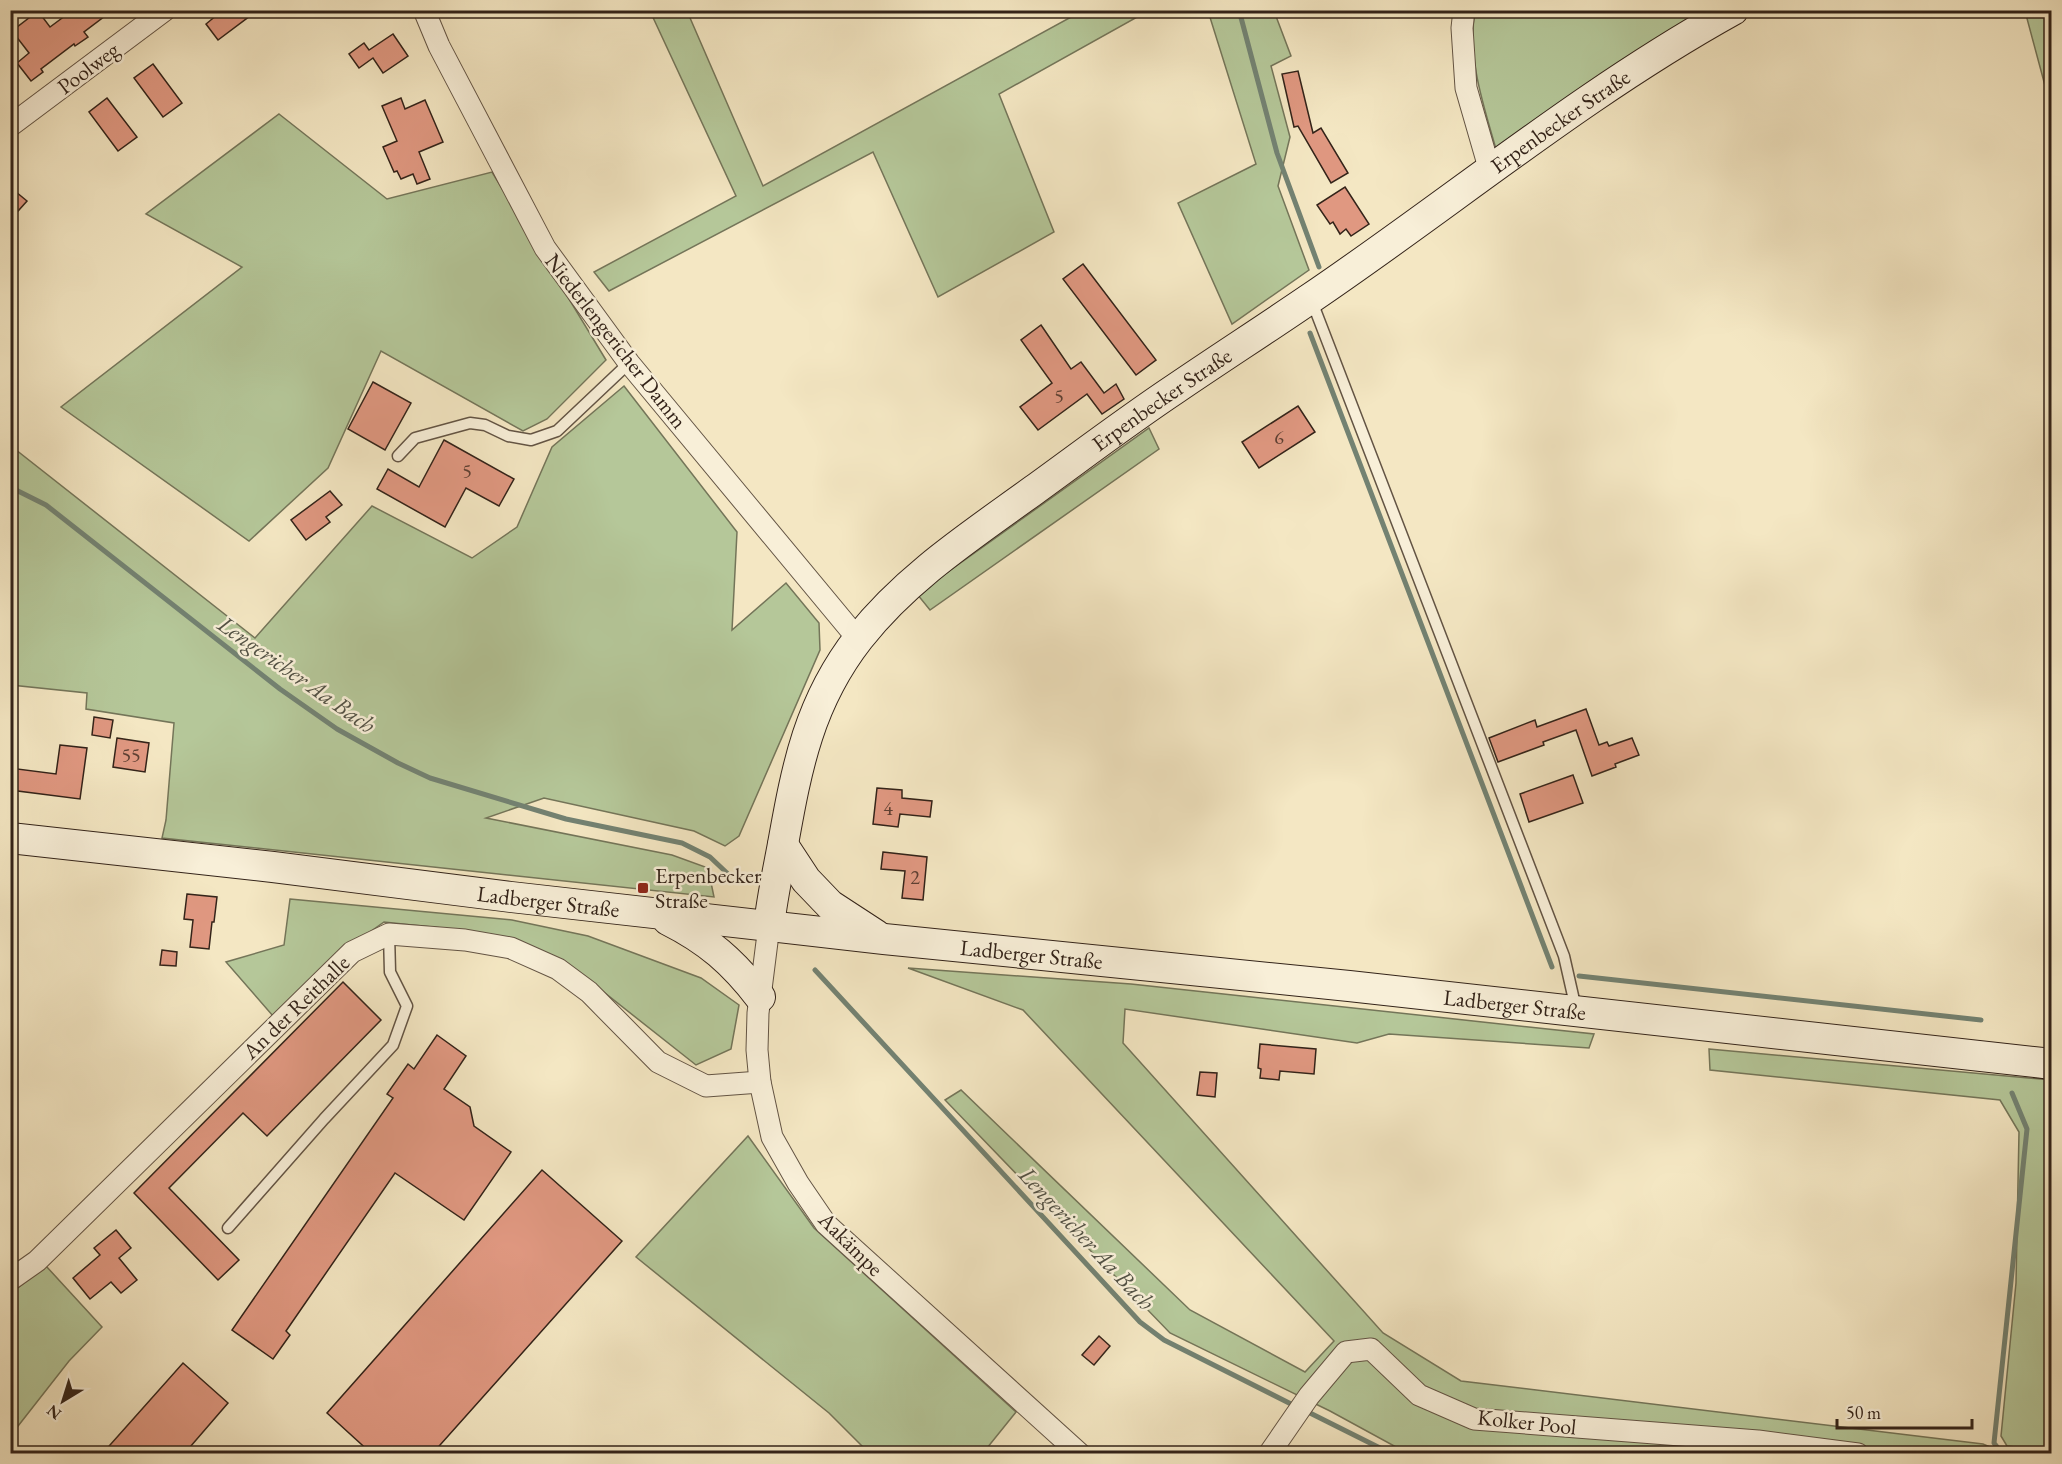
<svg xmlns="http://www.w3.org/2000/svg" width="2062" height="1464" font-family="'EB Garamond',serif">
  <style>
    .green { fill: #b5c799; stroke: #747559; stroke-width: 1.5 }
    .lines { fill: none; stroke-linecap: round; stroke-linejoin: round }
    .stream { stroke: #738272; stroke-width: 5 }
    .building { fill: #e09881; stroke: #332319; stroke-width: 1.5 }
    .lane-casing { stroke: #635444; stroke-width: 13 }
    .street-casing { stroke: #635444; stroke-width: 23 }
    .secondary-casing { stroke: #332319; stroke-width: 32 }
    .lane { stroke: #f8efd8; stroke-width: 10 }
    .street { stroke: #f8efd8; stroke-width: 21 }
    .secondary { stroke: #f8efd8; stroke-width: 30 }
    .poi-dot { fill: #8f2418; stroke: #f8efd8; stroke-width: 2 }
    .labels { text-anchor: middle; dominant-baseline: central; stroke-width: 5; stroke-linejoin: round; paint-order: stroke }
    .number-label { font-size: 20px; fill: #5e4033 }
    .street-label { font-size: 22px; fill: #332319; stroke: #f8efd8 }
    .poi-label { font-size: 22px; fill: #332319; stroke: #f8efd8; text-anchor: start }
    .water-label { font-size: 24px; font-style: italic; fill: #535245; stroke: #f8efd8 }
  </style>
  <rect width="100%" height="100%" fill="#f4e7c3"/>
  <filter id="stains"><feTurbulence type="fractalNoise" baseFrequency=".00333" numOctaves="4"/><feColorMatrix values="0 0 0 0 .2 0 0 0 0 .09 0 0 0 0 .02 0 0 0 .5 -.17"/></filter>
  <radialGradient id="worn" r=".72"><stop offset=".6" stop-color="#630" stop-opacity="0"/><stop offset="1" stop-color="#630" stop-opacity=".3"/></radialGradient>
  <g class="green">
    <polygon points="650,11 687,11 763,186 1082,11 1148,11 999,94 1054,232 938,297 873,152 609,291 594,272 736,196"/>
    <polygon points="1208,11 1274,11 1291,56 1271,66 1290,137 1278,186 1309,270 1232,324 1178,203 1256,164"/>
    <path d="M1475,11H1710L1496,149C1483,104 1467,57 1475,11Z"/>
    <polygon points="2025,11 2051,11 2051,108"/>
    <polygon points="279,114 387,199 492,172 606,360 547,419 523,431 381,351 328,468 249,541 61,407 242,267 146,214"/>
    <polygon points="624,386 737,532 732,630 786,583 819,623 820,650 739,836 725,846 694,831 544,798 486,818 672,855 708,868 714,897 162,838 166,820 174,723 86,709 87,693 11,685 11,446 255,638 372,506 472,558 517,527 552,447"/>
    <polygon points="1149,428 1159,449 930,610 917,594"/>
    <polygon points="290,899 512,920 588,936 701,978 739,1005 731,1049 696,1065 596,986 461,930 384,922 339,954 273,1016 226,962 284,945"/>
    <polygon points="908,968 1131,984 1594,1034 1589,1048 1389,1034 1357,1043 1125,1009 1123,1043 1383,1333 1461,1381 1983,1444 2004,1453 1407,1453 1330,1411 1170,1333 945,1100 961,1090 1190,1310 1305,1372 1334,1341 1023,1010"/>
    <polygon points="1709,1049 2051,1080 2051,1451 2007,1446 2001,1436 2016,1283 2019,1132 2000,1100 1710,1070"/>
    <polygon points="748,1136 814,1228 1016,1412 983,1453 869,1453 829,1413 636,1257"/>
    <polygon points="46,1266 102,1327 69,1361 11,1435 11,1293"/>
  </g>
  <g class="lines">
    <g class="stream">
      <polyline points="1239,10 1277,153 1319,267"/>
      <polyline points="1310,333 1552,967"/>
      <polyline points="10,487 46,505 280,689 337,729 398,763 430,778 566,819 682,843 710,857 728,874"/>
      <polyline points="815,970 1140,1322 1164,1340 1297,1407"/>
      <polyline points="1579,976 1981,1020"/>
      <polyline points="1306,1411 1392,1454"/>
      <polyline points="2012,1454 2001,1452 1994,1443 2027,1129 2012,1093"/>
    </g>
  </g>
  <g class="building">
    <polygon points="73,10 113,10 84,32 88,37 75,46 74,44 41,69 43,72 31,81 17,63 29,53 12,31 38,11 50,27"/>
    <polygon points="223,10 258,10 218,40 206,24"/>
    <polygon points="393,34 408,56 383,73 373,58 359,68 349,54 364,43 369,50"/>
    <polygon points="153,64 182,103 163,117 134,78"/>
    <polygon points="1298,71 1313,133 1321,128 1348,173 1331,183 1298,126 1294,127 1282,74"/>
    <polygon points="107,98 137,137 118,151 89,112"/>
    <polygon points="401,98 405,109 425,100 443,142 419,152 430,179 417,184 413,174 401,179 397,171 394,172 383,147 397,141 382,106"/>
    <polygon points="10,187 27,201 10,220"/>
    <polygon points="1345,187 1369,224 1351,236 1346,229 1340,234 1333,222 1330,224 1317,205"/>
    <polygon points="1083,264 1156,360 1136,375 1063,279"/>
    <polygon points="1041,325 1071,369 1081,362 1104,393 1116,384 1124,399 1102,414 1087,394 1038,430 1020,407 1052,383 1021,340"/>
    <polygon points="373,382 411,403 385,450 348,429"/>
    <polygon points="1298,406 1315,432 1259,468 1242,442"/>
    <polygon points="444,440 514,479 499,506 466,488 445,527 377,489 388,469 419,487"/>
    <polygon points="330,491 342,505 326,517 330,522 306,540 291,520"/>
    <polygon points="1586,709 1599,745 1607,742 1609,746 1632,738 1639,755 1615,764 1616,767 1592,776 1576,730 1543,742 1544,745 1498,762 1489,738 1535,720 1537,727"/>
    <polygon points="94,717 113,720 110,738 92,735"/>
    <polygon points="117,738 149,743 145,772 113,767"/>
    <polygon points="60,745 87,748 80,799 10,790 10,768 56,774"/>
    <polygon points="1573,775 1583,803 1529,822 1520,794"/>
    <polygon points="877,788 902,790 902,798 932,801 930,817 900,814 898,827 873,824"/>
    <polygon points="883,852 927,857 923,900 902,898 905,871 881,869"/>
    <polygon points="187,894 217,897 214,922 212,922 209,949 190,947 193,920 184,919"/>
    <polygon points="162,950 177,952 176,966 160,965"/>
    <polygon points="343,982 381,1020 267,1136 243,1113 169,1188 239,1260 218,1280 134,1193"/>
    <polygon points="437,1035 466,1056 444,1089 470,1107 474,1126 511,1152 464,1220 395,1173 286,1331 290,1335 273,1359 232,1330 393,1098 387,1094 408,1064 414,1069"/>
    <polygon points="1260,1044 1316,1049 1314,1074 1280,1071 1279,1080 1260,1078 1261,1069 1258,1068"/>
    <polygon points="1200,1072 1217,1073 1215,1097 1197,1095"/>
    <polygon points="542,1170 622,1241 432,1454 372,1454 327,1413"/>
    <polygon points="116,1230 131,1248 119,1258 137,1280 121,1293 111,1282 90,1299 73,1278 100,1255 94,1248"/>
    <polygon points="1099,1336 1110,1346 1094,1365 1082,1355"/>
    <polygon points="183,1363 228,1403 184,1454 102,1454"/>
  </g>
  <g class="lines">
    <defs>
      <g id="lane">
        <polyline points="1311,299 1564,956 1576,1009"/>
        <polyline points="398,456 415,438 470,423 485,425 508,436 531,440 557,431 629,363"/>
        <polyline points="228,1228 324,1119 393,1045 407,1006 390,972 389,934"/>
      </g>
      <g id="street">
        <polyline points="424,10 439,46 545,248 629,363 858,639"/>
        <polyline points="1464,10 1462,28 1466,88 1490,171"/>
        <polyline points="10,126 165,10"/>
        <polyline points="769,926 758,1013 757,1050 760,1082 772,1137 798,1183 826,1224 1080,1454"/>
        <polyline points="10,1280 37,1261 352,952 389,934 465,940 511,948 558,969 589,992 658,1062 706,1086 760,1082"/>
        <polyline points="1269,1454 1309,1396 1346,1352 1371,1349 1419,1395 1474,1419 1758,1441 1858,1454"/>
      </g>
      <g id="secondary">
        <path id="s1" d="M10,838L273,867L511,897L884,939L1349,986L2052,1064"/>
        <polyline points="783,845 806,880 830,905 876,935"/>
        <path d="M668,920C708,940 733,962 760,997"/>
        <path id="s2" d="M769,926C772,898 778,871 783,844C797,766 809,702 859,638C907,577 972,535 1034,490C1081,456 1127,421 1175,389C1219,359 1264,330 1308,300C1450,204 1583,93 1733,10"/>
      </g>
    </defs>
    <use href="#lane" class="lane-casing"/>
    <use href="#street" class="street-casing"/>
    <use href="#secondary" class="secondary-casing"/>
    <use href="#lane" class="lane"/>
    <use href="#street" class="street"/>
    <use href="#secondary" class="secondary"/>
  </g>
  <rect class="poi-dot" x="637" y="882" width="12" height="12" rx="3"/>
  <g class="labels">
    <g class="number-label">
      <text x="1059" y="396">5</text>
      <text x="1279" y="437">6</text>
      <text x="467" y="471">5</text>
      <text x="131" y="755">55</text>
      <text x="888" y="808">4</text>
      <text x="915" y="877">2</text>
    </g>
    <g class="street-label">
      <text transform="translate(88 68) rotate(-37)">Poolweg</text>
      <text stroke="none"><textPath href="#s2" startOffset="1178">Erpenbecker Straße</textPath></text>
      <text transform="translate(616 341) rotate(52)">Niederlengericher Damm</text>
      <text stroke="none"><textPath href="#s2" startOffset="692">Erpenbecker Straße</textPath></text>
      <text stroke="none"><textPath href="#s1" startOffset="542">Ladberger Straße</textPath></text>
      <text stroke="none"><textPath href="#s1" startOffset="1028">Ladberger Straße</textPath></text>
      <text stroke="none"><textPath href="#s1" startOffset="1514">Ladberger Straße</textPath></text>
      <text transform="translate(296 1007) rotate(-44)">An der Reithalle</text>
      <text transform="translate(851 1244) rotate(45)">Aakämpe</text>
      <text transform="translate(1527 1422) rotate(6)">Kolker Pool</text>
    </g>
    <g class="poi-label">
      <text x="655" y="875">Erpenbecker<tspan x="655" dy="25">Straße</tspan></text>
    </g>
    <g class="water-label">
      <text transform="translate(297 674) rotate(35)">Lengericher Aa Bach</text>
      <text transform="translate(1087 1238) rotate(47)">Lengericher Aa Bach</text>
    </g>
  </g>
  <rect width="2062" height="1464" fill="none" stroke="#f4e7c3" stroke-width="36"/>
  <rect x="12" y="12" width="2038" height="1440" fill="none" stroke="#332319" stroke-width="3"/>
  <rect x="18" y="18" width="2026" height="1428" fill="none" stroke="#332319" stroke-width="1.5"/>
  <g transform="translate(63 1401) rotate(218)" stroke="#f8efd8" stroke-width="4.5" paint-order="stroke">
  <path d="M0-4.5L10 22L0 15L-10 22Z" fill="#332319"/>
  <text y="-9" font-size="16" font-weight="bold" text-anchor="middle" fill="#332319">N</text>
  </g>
  <path d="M1837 1419v9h135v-9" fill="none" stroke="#332319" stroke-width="3"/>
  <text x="1846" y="1419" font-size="18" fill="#332319" stroke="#f8efd8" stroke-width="4.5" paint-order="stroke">50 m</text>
  <rect width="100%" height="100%" filter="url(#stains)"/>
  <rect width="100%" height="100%" fill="url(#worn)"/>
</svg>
